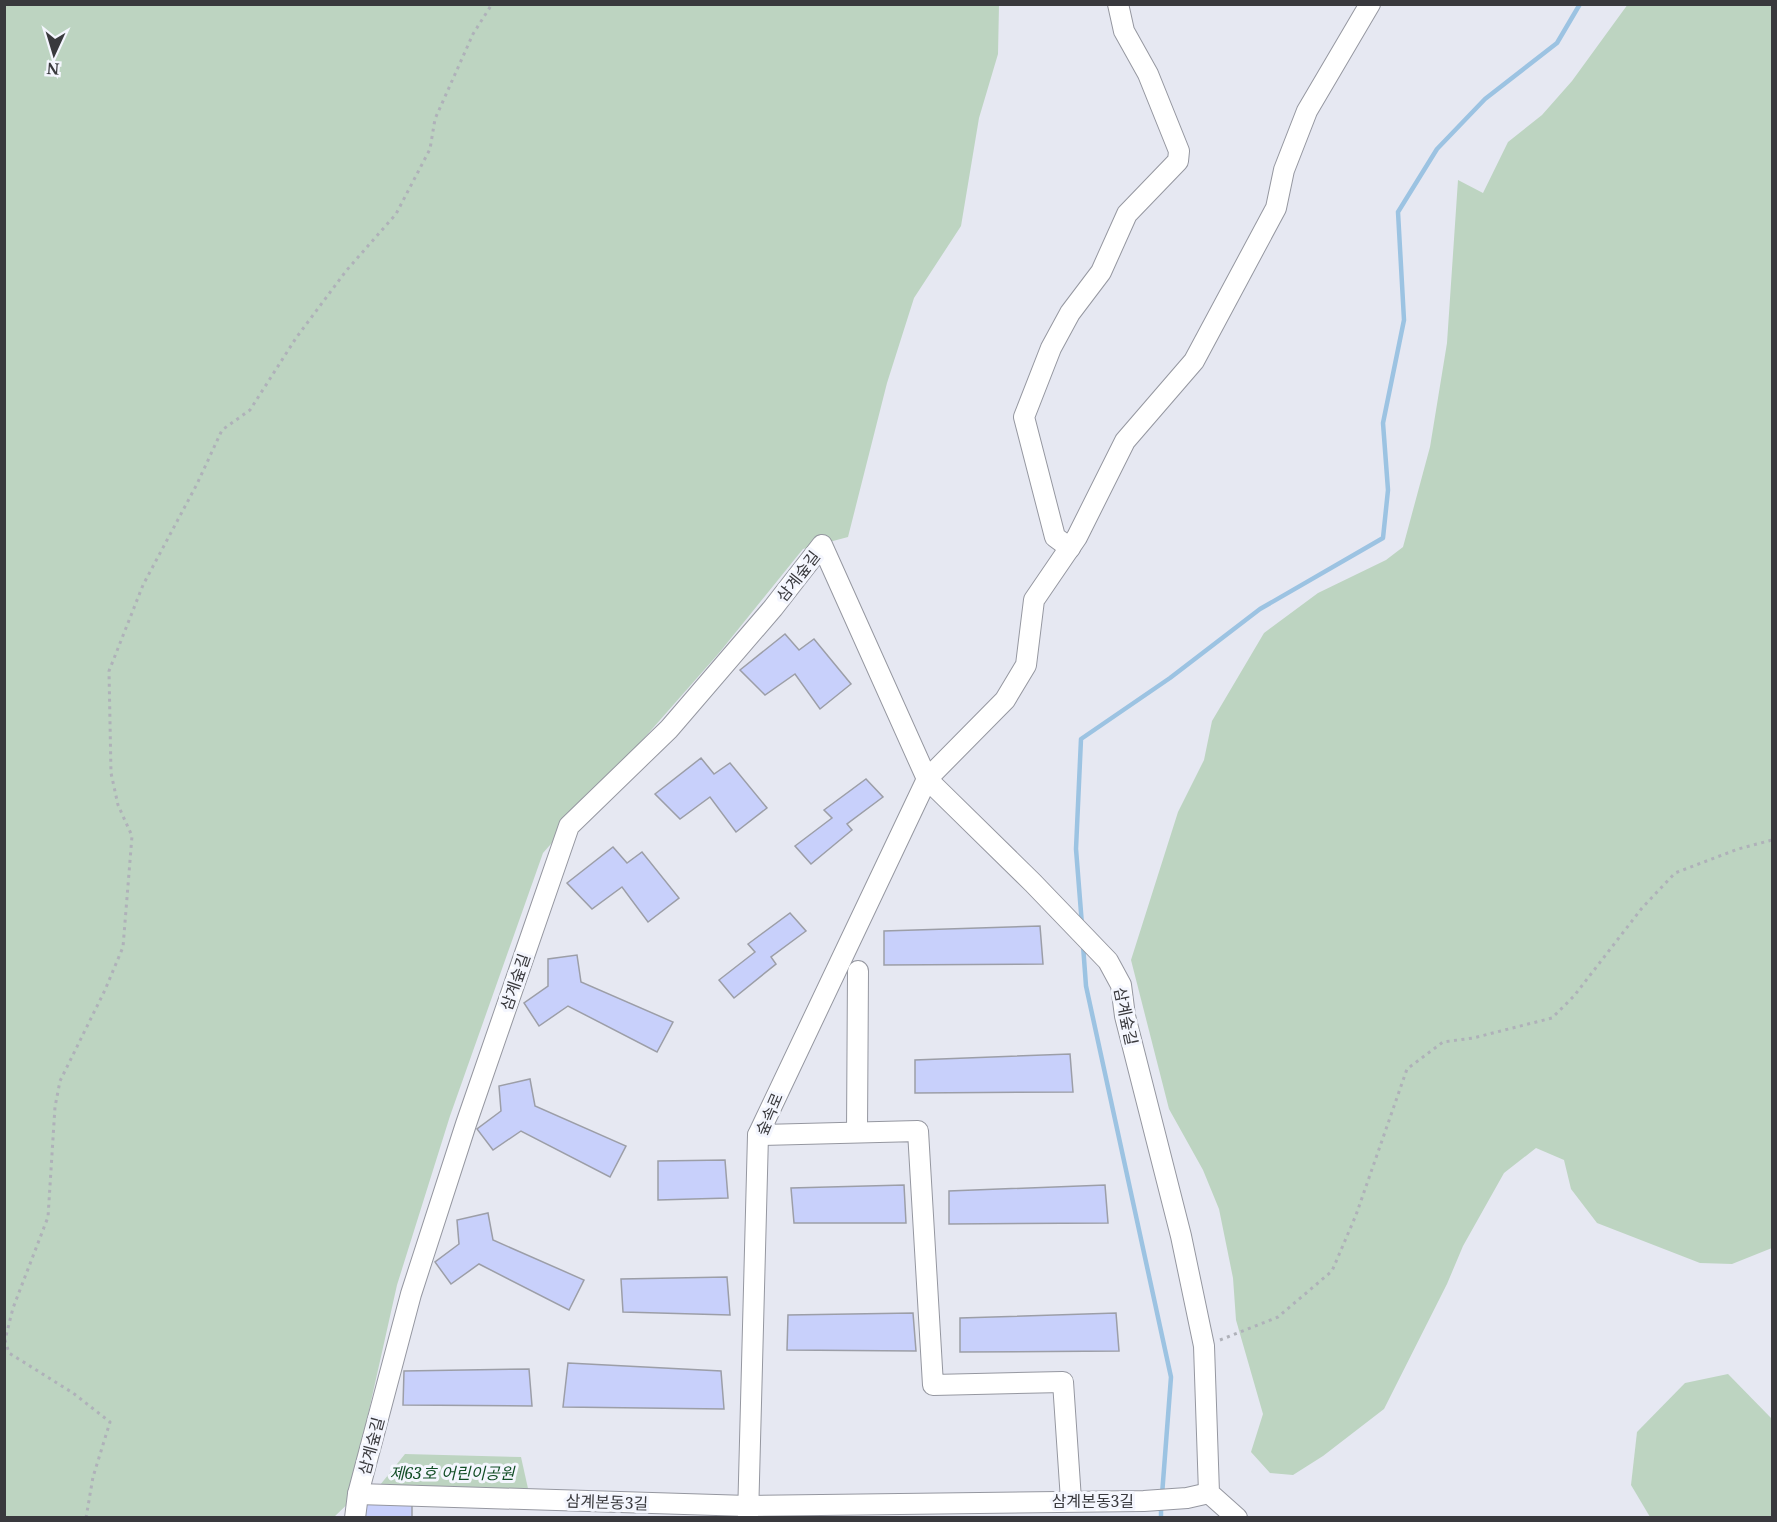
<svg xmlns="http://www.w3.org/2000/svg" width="1777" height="1522" font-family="'Noto Serif','Noto Sans KR',serif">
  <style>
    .green { fill: #bdd4c1 }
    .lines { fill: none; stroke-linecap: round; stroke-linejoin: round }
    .stream { stroke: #9cc3e2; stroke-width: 4.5 }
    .building { fill: #c8d0fb; stroke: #9c9ea7; stroke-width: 1.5 }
    .minor-casing { stroke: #9597a0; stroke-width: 22 }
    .path { stroke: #afb1b9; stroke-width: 3; stroke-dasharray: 3 4.5; stroke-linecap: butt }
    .minor { stroke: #fff; stroke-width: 20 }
    .labels { text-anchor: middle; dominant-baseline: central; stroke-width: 6; stroke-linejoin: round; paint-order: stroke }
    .street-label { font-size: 16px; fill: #39393d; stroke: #f4f6fe }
    .park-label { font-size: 16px; font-style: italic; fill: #124e26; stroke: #f4f6fe }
  </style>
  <rect width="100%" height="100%" fill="#e6e8f2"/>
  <g class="green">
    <polygon points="1628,4 1772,5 1772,1248 1732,1264 1700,1263 1597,1223 1571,1189 1564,1160 1536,1148 1504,1173 1463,1246 1447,1284 1384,1409 1323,1456 1293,1475 1270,1473 1251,1452 1263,1414 1236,1320 1233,1278 1219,1209 1203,1170 1169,1109 1131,960 1178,812 1204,760 1212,721 1264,633 1318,593 1386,560 1403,547 1430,447 1447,343 1458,180 1483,193 1508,142 1542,115 1572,81"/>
    <polygon points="5,5 999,5 998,54 979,118 961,226 914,298 887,383 848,537 803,549 719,653 543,853 450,1116 397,1285 361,1446 358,1494 334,1517 5,1518"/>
    <polygon points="1728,1374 1772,1419 1772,1517 1650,1517 1631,1485 1637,1432 1685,1383"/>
    <polygon points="405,1454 521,1457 529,1493 376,1490"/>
  </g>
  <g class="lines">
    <g class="stream">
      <polyline points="1082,925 1076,849 1081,739 1170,678 1260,609 1383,538 1388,490 1383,423 1404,320 1398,212 1437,149 1485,99 1557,43 1580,4"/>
      <polyline points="1083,945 1086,986 1171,1377 1162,1495"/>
      <polyline points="1161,1518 1161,1506"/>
    </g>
  </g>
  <g class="building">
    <polygon points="785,634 799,650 814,639 851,684 820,709 795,674 765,695 740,670"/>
    <polygon points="701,758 714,774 730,763 767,808 736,832 710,797 680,819 655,794"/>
    <polygon points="866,779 883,797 847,824 852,830 811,864 795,846 832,818 824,810"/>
    <polygon points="613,847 627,863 642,852 679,898 648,922 622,887 592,909 567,883"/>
    <polygon points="790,913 806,931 771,957 776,964 734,998 719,980 755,952 748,944"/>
    <polygon points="1040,926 1043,964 884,965 884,931"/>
    <polygon points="577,955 581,982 673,1022 657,1052 568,1006 539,1026 524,1003 548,986 548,959"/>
    <polygon points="1070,1054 1073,1092 915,1093 915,1060"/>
    <polygon points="530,1079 535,1106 626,1146 610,1177 521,1131 493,1150 477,1129 501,1111 499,1086"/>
    <polygon points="725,1160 728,1198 658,1200 658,1161"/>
    <polygon points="904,1185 906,1223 794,1223 791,1188"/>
    <polygon points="1105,1185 1108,1223 949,1224 949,1191"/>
    <polygon points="488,1213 493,1240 584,1280 569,1310 479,1264 451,1284 435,1262 459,1244 457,1220"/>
    <polygon points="727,1277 730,1315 623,1312 621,1279"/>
    <polygon points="913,1313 916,1351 787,1350 788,1315"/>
    <polygon points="1116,1313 1119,1351 960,1352 960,1318"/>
    <polygon points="568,1363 721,1371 724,1409 563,1407"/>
    <polygon points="529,1369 532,1406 403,1405 404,1371"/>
    <polygon points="363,1502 412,1504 412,1518 363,1518"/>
  </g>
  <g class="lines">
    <defs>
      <g id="minor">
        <polyline points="1070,548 1055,537 1024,417 1051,348 1070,313 1101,272 1127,214 1178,161 1179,151 1148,74 1124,31 1118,4"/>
        <polyline points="857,1132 858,971"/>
        <polyline points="758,1135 918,1131 933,1385 1063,1382 1071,1500"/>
        <polyline points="358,1494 748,1506 1144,1501 1187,1498 1209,1493"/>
        <polyline points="355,1518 358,1494 411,1294 466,1124 569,826 669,729 773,608 822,545 927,779 1033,883 1108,961 1121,985 1125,1016 1181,1236 1204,1346 1209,1493 1237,1518"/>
        <polyline points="748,1518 758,1135 927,779 1005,700 1026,665 1034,600 1077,537 1125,441 1194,361 1276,208 1284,170 1307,111 1370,4"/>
      </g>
    </defs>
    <use href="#minor" class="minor-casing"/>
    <g class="path">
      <polyline points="1220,1340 1278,1317 1332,1271 1356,1215 1407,1069 1443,1042 1473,1038 1552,1018 1574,996 1642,908 1675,873 1738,849 1772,840"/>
      <polyline points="86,1518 93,1477 110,1422 73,1393 9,1353 5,1340 13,1308 48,1217 55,1107 60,1081 105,990 123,947 132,836 118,805 111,773 109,671 143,585 197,484 222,430 250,410 296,338 346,271 396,214 430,149 435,119 473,34 492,4"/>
    </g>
    <use href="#minor" class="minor"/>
  </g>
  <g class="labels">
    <g class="street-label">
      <text transform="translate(798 576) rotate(-52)">삼계숲길</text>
      <text transform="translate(515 982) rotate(-71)">삼계숲길</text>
      <text transform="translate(1126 1016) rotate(78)">삼계숲길</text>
      <text transform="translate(769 1114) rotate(-67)">숲속로</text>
      <text transform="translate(371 1446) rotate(-75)">삼계숲길</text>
      <text x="1093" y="1501">삼계본동3길</text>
      <text transform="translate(607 1502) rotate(2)">삼계본동3길</text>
    </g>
    <g class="park-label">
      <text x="452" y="1473">제63호 어린이공원</text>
    </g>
  </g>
  <rect width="1777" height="1522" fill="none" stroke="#39393d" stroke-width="12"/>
  <g transform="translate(54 54) rotate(184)" stroke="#f4f6fe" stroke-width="4.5" paint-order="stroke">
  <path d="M0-4.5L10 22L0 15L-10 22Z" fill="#39393d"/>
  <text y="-9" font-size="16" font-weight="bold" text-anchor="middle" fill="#39393d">N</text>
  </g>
</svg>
